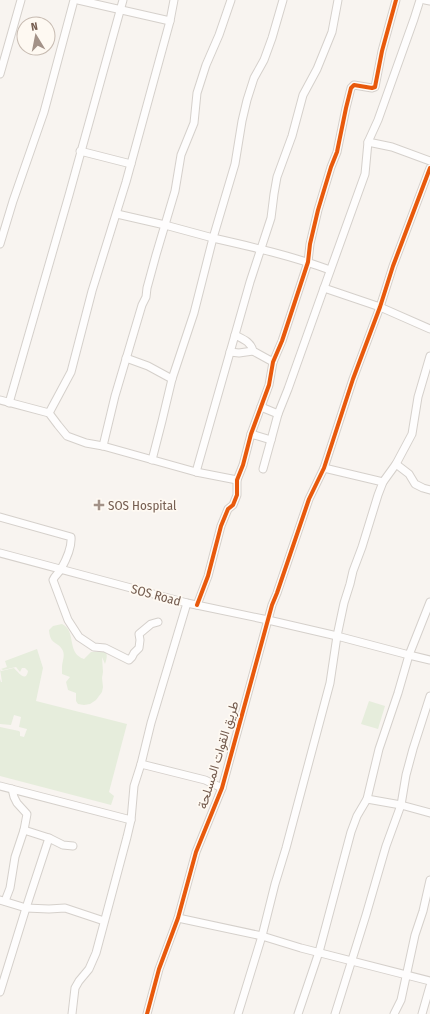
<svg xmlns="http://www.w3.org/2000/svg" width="430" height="1014" font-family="'Fira Sans Condensed',Vazirmatn,sans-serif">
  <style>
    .green { fill: #e6eddc }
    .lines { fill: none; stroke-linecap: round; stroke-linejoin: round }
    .minor-casing { stroke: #d5d0cb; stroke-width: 9 }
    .minor { stroke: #fefdfd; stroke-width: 7 }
    .cycleway-casing { stroke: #fef9f2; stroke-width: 6 }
    .cycleway { stroke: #e8590c; stroke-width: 4 }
    .poi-dot { fill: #a39288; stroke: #fef9f2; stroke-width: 1.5 }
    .labels { text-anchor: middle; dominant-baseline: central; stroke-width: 3.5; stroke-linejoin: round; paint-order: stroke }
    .poi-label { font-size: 13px; fill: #755d50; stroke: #fef9f2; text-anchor: start }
    .street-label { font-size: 13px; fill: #755d50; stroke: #fef9f2 }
  </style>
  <rect width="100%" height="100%" fill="#f8f4f0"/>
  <g class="green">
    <path d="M62,624C77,631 66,653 84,659L91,652H97L101,650C109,651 107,658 105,664L102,657L103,672L102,678L103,687L102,692L96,700L90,704L84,705L78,704L76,701V693L68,690L66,682L70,677L62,674C62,672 62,669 62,667C62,662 65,656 63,651C59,641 50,646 49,630L53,626Z"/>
    <path d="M37,649L43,668L36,701L127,724L109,792L114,796L111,805L0,776V727L19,731L20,732V736L24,737L27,729L19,727L21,717L14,715L11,725L0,724V679L1,682H2L0,669L1,671L14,668C18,672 26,683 28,671L25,668H22L20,672L16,667L3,670L1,669L7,667L5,661Z"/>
    <polygon points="369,701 385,706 378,729 361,724"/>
  </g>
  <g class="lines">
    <defs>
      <g id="minor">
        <polyline points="420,0 414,19 378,120 368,142 365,174 324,288 380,307 430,329"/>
        <polyline points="425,0 430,1"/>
        <polyline points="170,21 174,0"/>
        <polyline points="0,74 21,0"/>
        <polyline points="368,142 392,147 430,161"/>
        <polyline points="80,151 131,164"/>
        <polyline points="117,214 165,225 213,238 235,164 242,121 247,100 254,78 264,60 272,38 283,0"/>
        <polyline points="0,244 13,201 44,112 74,0"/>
        <path d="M235,335C243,339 251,342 253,351L273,362"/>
        <polyline points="230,352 239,353 253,351"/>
        <polyline points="126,358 148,366 172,379"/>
        <polyline points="0,400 49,413 58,425 67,436 86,443 103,446 196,472 237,480"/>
        <polyline points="9,403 69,195 123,0"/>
        <polyline points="49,413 71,372 92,291 126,182 170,21 78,0"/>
        <polyline points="278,414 288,389 324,288"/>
        <polyline points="251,434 271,440 278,414 261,407"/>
        <polyline points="103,446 115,396 142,305 146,297 147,288 156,255 175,191 181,155 194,123 197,93 206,65 219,35 231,0"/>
        <path d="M152,460L162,421L172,379L194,313L213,238C253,247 292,256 330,270"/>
        <polyline points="396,464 412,434 418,397 430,356"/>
        <polyline points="324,468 383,482 396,464 409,474 415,484 423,488 430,490"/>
        <polyline points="263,469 271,440"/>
        <polyline points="196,472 250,282 271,218 274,194 277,177 292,136 303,95 317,69 332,32 338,0"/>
        <path d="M0,517L71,537C72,547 66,560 61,569C59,573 55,575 53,580L68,620L79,637L94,647L105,648L129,660L132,657L134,653L139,648L140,640L139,634L151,624L158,622"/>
        <polyline points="0,553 187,603 268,620 337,636 409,655 430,660"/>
        <polyline points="197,605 208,576 221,526 228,509 233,505 237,495 237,480 243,465 251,434 269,385 273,362 282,341 308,262 310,244 318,210 331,167 337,152 346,108 351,88 354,85 372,88 375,87 382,51 396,0"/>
        <polyline points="141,764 205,780 222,788"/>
        <polyline points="0,786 131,820"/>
        <polyline points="12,789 14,797 17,803 27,814 24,830 49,838 63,845 73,846"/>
        <polyline points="367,799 401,805 430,813"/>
        <polyline points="0,900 26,908 49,909 65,908 104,921"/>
        <polyline points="5,901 10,888 15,857 24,830"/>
        <polyline points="178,918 262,936 301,948 430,981"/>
        <polyline points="0,992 26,908 49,838"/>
        <polyline points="72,1014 75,988 79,981 89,969 96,953 127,837 131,820 134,786 141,764 151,723 187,603"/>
        <polyline points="147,1014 159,969 178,918 196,852 222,788 272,605 277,593 309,499 324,468 353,379 380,307 393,266 430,168"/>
        <polyline points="238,1014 262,936 275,884 286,848 330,683 337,636 344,603 350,584 353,571 362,547 378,495 383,482"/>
        <polyline points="298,1014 319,952 351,832 357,816 367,799 379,749 398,693 409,655 430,602"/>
        <polyline points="335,1014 366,915 386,846 401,805 406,775 413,749 430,696"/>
        <polyline points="394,1014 401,1000 415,935 423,911 430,880"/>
        <polyline points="422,1014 430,986"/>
      </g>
    </defs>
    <use href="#minor" class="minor-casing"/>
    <use href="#minor" class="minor"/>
    <defs>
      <g id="cycleway">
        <polyline points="197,605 208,576 221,526 228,509 233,505 237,495 237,480 243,465 251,434 269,385 273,362 282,341 308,262 310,244 318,210 331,167 337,152 346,108 351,88 354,85 372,88 375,87 382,51 396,0"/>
        <polyline points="147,1014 159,969 178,918 196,852 222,788 272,605 277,593 309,499 324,468 353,379 380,307 393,266 430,168"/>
      </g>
    </defs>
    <use href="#cycleway" class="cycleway-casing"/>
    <use href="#cycleway" class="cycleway"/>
  </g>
  <path class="poi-dot" d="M97 499h4v4h4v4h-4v4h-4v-4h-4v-4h4z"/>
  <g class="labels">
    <g class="poi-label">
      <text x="108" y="505">SOS Hospital</text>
    </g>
    <g class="street-label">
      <text transform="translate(156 595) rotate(15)">SOS Road</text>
      <text transform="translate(218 755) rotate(-73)">طريق القوات المسلحة</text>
    </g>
  </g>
  <g transform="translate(36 36) rotate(350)"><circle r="19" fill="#fef9f2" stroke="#c7bbb1"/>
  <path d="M0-3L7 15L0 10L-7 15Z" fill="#a39288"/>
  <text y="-6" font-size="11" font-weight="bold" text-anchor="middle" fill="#755d50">N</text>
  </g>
</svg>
